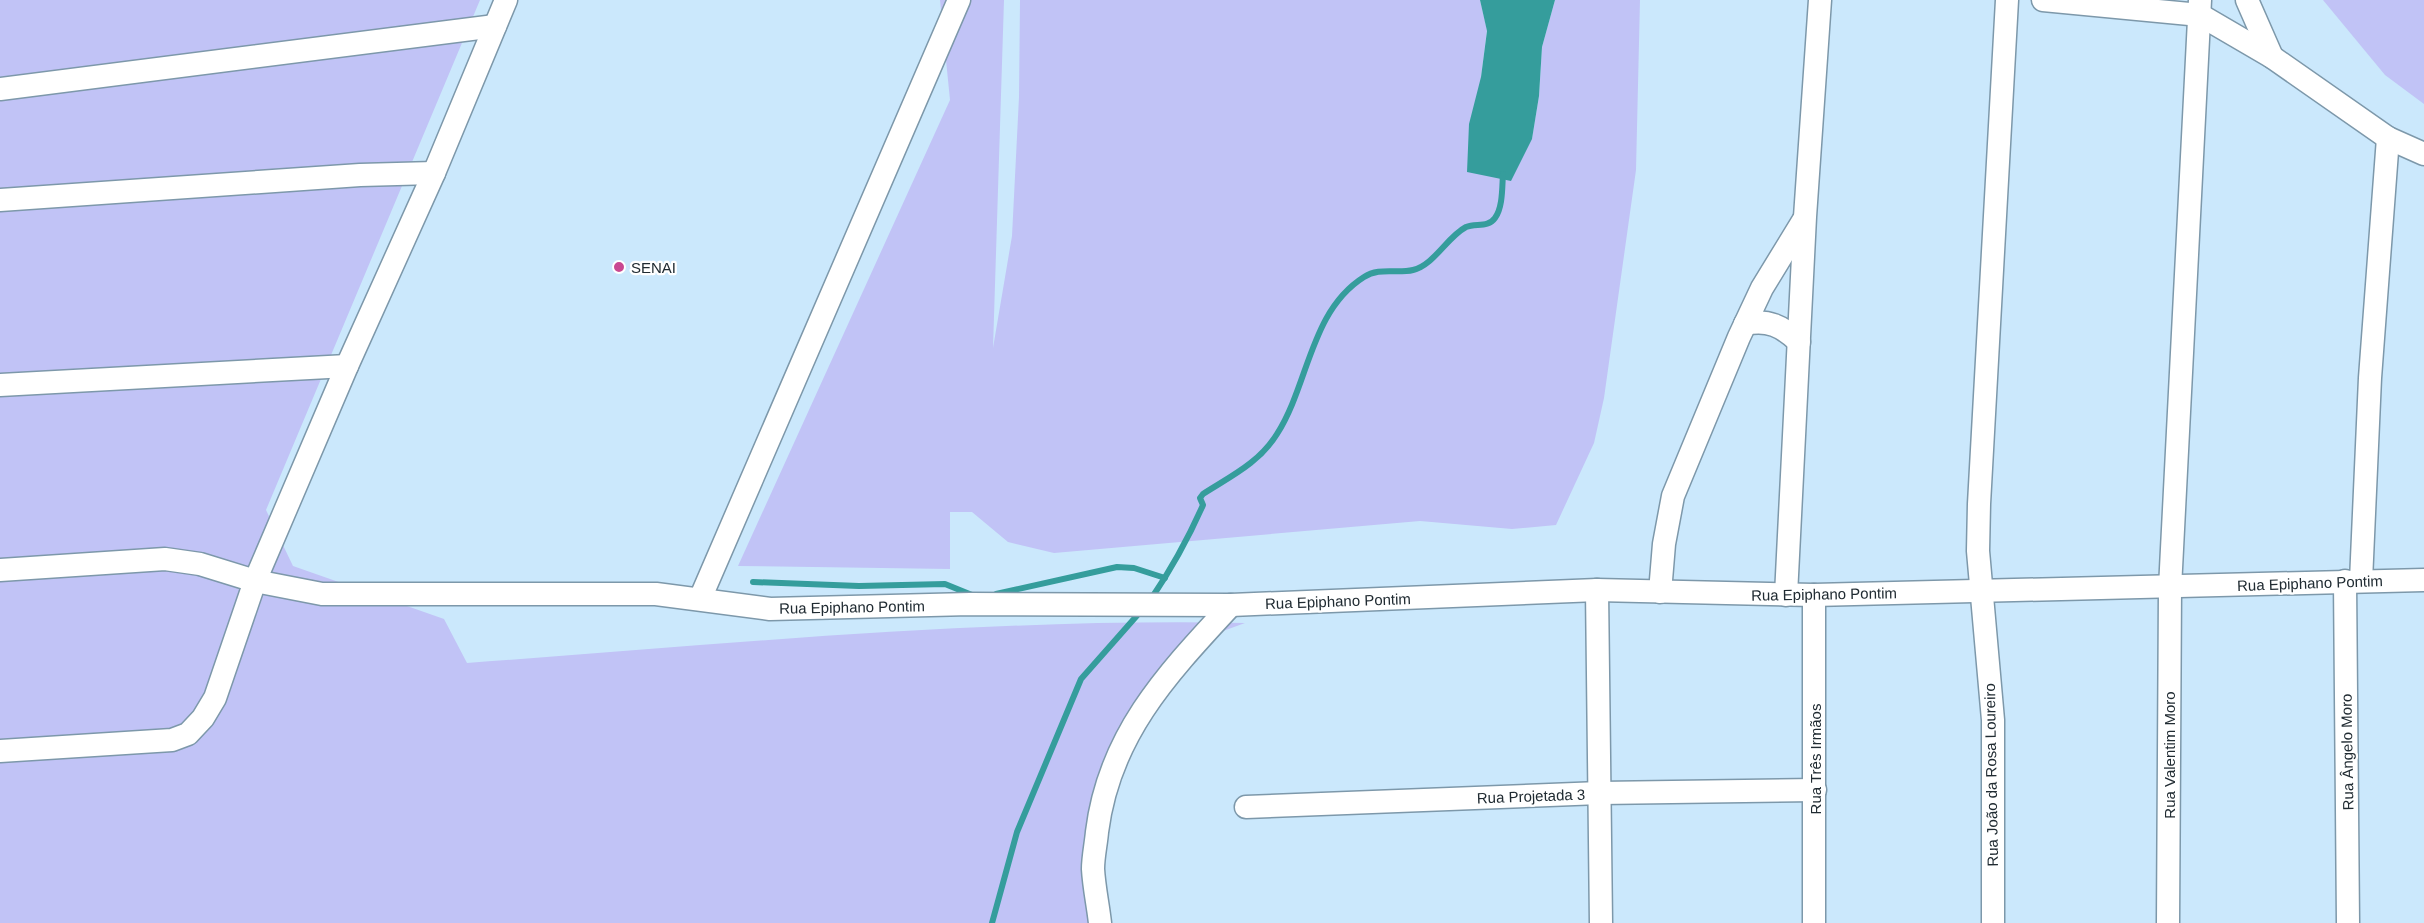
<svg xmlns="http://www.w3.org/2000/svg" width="2424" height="923" font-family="Helvetica,sans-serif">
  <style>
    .green { fill: #c1c3f6 }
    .water { fill: #359d9c }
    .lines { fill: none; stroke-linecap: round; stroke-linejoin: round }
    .stream { stroke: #359d9c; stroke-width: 6 }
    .street-casing { stroke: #7d98aa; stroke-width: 25 }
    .street { stroke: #fff; stroke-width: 22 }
    .poi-dot { fill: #c94891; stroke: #fff; stroke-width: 2 }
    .labels { text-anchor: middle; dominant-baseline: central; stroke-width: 4.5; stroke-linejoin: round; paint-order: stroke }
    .poi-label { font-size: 15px; fill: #202b32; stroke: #fff; text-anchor: start }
    .street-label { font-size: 15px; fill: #202b32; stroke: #fff }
  </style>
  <rect width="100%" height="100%" fill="#cbe8fc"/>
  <g class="green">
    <path d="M0,0H480L266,510L293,566L444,619L467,663C726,644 986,618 1245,623L1182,646L1092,825L1108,923H0Z"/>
    <polygon points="940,0 1004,0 993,348 1012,236 1019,97 1020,0 1480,0 1487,30 1481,77 1532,139 1539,96 1542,47 1555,0 1640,0 1636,170 1604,398 1594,443 1556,525 1512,529 1420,521 1054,553 1008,542 972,512 950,512 950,569 738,566 950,100"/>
    <polygon points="2323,0 2424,0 2424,104 2385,75"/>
  </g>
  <polygon class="water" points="1480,0 1555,0 1542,47 1539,96 1532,139 1511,181 1467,172 1469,124 1481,77 1487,31"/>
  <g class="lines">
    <g class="stream">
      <polyline points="753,582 859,586 945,584 972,595"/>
      <polyline points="996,594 1117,567 1134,568 1165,578"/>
      <path d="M1151,599C1172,568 1188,539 1203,505L1200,498L1203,494C1231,476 1259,463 1277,434C1309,384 1310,311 1364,277C1379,267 1397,274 1413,270C1434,265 1447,237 1466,227C1476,223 1488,228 1495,218C1503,207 1502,187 1503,174"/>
      <polyline points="992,923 1017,832 1081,679 1141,611"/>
    </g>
    <defs>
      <g id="street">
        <polyline points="2043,0 2200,15 2272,57 2388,138 2424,154"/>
        <polyline points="2247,0 2272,57"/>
        <polyline points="0,89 495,26"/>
        <polyline points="0,200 360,175 434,173"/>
        <path d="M1745,324C1768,319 1782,326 1799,342"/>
        <polyline points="0,385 347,366"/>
        <polyline points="0,570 165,559 200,564 255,581 322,594 656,594 770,609 970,604 1231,605 1597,590 1814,595 2424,580"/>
        <polyline points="2345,581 2348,923"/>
        <polyline points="2361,581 2370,378 2388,138"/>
        <polyline points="1597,590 1601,923"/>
        <polyline points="1660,592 1664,544 1673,496 1739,337 1762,288 1803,221"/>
        <polyline points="1786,595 1805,217 1820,0"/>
        <polyline points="700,599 959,0"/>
        <polyline points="0,751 172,740 188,734 203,718 215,698 255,581 347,366 434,173 506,0"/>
        <polyline points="1246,807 1600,793 1815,790"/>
        <path d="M1100,923C1098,905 1094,887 1093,869C1093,857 1096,844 1097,832C1109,735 1167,674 1231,605"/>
        <polyline points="1814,923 1814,595"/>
        <polyline points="1993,923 1993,720 1978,551 1979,504 2007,0"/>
        <polyline points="2168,923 2170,588 2200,0"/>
      </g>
    </defs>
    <use href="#street" class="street-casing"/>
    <use href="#street" class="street"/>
  </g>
  <circle class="poi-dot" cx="619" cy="267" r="6"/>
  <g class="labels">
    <g class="poi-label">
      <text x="631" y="267">SENAI</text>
    </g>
    <g class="street-label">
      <text transform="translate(2310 583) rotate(-2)">Rua Epiphano Pontim</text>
      <text transform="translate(1824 594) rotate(-1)">Rua Epiphano Pontim</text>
      <text transform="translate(1338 601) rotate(-2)">Rua Epiphano Pontim</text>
      <text transform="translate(852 607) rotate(-1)">Rua Epiphano Pontim</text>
      <text transform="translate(2347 752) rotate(-91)">Rua Ângelo Moro</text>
      <text transform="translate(2169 755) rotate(-90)">Rua Valentim Moro</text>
      <text transform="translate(1815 759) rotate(-90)">Rua Três Irmãos</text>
      <text transform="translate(1991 775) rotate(-91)">Rua João da Rosa Loureiro</text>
      <text transform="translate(1531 796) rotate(-2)">Rua Projetada 3</text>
    </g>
  </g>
</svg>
